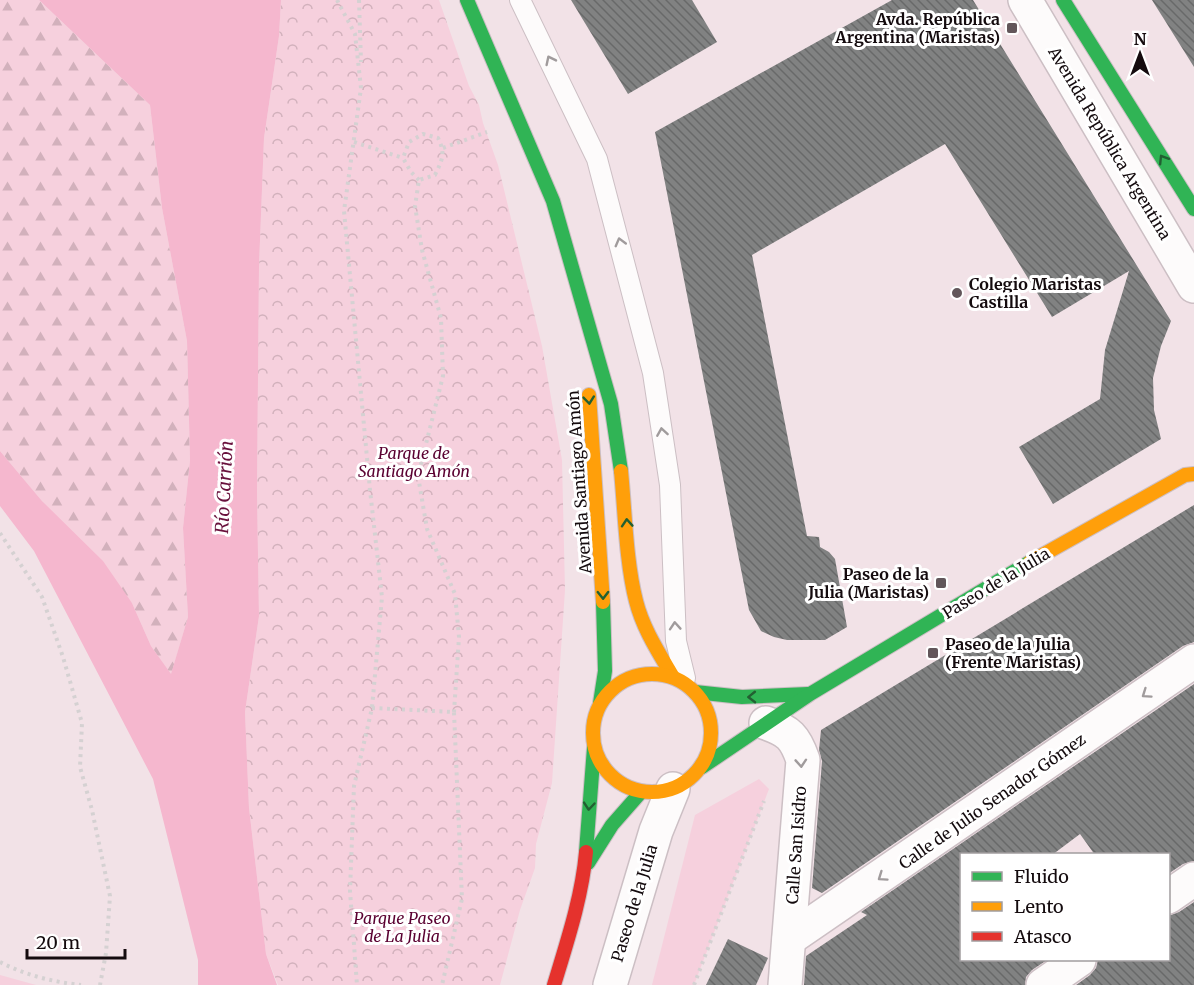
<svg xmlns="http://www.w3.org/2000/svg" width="1194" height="985" font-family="Merriweather,serif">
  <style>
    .grass { fill: #f6d0dd }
    .forest { fill: url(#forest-firs) }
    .park { fill: url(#park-crowns) }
    .water { fill: #f5b7ce }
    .building { fill: url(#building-back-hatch) }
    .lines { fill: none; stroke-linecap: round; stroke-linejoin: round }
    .lane-casing { stroke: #ccbfc4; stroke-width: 22 }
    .street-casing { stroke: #ccbfc4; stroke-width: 36 }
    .fast-casing { stroke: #ccbfc4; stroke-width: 16 }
    .slow-casing { stroke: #ccbfc4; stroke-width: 16 }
    .jam-casing { stroke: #ccbfc4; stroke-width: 16 }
    .path { stroke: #d5d1d2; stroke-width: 4; stroke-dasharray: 3 4.5; stroke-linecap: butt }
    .lane { stroke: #fdfbfb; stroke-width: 20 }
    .street { stroke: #fdfbfb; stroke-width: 33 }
    .fast { stroke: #30b455; stroke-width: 14 }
    .slow { stroke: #ff9f0a; stroke-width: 14 }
    .jam { stroke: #e5322d; stroke-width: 14 }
    .oneway { stroke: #a09b9c }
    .oneway2 { stroke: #226032 }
    .poi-dot { fill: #62565a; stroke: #fff; stroke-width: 2 }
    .labels { text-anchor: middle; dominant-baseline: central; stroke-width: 6; stroke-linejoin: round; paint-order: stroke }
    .poi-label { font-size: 16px; font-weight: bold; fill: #140b0e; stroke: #fff; text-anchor: end }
    .street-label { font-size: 16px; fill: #140b0e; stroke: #fff }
    .park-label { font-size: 16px; font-style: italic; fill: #5a0031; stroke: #fff }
    .water-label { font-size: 18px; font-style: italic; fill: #69113d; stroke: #fff }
  </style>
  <defs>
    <pattern id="forest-firs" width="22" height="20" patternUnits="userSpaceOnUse" patternTransform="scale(1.5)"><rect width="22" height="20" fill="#f6d0dd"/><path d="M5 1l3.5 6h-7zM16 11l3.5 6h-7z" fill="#d2b1bc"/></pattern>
    <pattern id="park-crowns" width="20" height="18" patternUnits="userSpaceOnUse" patternTransform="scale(1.5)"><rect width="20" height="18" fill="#f6d0dd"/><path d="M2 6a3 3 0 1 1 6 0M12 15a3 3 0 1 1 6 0" fill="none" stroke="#d2b1bc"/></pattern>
    <pattern id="building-back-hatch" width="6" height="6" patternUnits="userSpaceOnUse" patternTransform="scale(1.5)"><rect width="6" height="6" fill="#818282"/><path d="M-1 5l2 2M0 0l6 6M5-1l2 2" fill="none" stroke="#686969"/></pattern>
  </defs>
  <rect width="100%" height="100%" fill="#f2e2e7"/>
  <g class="grass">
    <polygon points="759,779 769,789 694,985 652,985 695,815"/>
    <polygon points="0,975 36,985 0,985"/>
  </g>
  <polygon class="forest" points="0,0 39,0 150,105 162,208 187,341 190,460 183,528 188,617 171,675 151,646 132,603 42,501 0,451"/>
  <polygon class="park" points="281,0 439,0 469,86 479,105 483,123 498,165 542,346 562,460 565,590 552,783 536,844 535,868 520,910 500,985 278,985 266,954 249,808 245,712 259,616 257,491 259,266 264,138 279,36"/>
  <polygon class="water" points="39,0 281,0 279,36 264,138 259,266 257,491 259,616 245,712 249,808 266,954 277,985 198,985 198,960 153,779 34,551 0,506 0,451 42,501 103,561 132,603 151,646 171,674 188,617 183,528 190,460 187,341 162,208 150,105"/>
  <g class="building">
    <polygon points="571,0 692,0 717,42 628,94"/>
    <polygon points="892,0 973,0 1171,321 1161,346 1153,378 1154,410 1161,439 1053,504 1019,447 1100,399 1105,350 1129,271 1052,317 945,144 752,255 807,536 819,537 820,547 829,552 835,559 847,627 825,640 787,640 774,637 761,631 749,610 655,132"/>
    <polygon points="1152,0 1194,0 1194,67"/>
    <polygon points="1194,505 1194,642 1183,646 822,893 812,888 822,761 819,750 821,730"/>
    <polygon points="1194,684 1194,861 1183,864 1168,874 1168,855 1095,855 1080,834 1052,855 962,855 962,960 1047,960 1032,970 1026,977 1025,985 804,985 806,956 867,915 861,912"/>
    <polygon points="1194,902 1194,985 1076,985 1090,975 1096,968 1098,960 1168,960 1168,916 1179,912"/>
    <polygon points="728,939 768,958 756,985 706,985"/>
  </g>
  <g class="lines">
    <defs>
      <polyline id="lane" points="520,0 597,159 653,373 670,485 676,641 685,678"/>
      <g id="street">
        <polyline points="1025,0 1194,286"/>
        <path d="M766,723C789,731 795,737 803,760L785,985"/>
        <polyline points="1168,897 1194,879"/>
        <polyline points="789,939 1194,661"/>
        <polyline points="610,985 656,831 673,789"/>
        <polyline points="1043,985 1079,960"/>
      </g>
      <g id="fast">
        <polyline points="467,0 553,201 611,404 621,471"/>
        <polyline points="1063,0 1194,209"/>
        <polyline points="695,692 742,697 808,694"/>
        <polyline points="600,703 605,671 603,602"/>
        <polyline points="702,767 810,694 1030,562"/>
        <polyline points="586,852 594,748"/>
        <polyline points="588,863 612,825 641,792"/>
      </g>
      <g id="slow">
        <polyline points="589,395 603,602"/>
        <path d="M621,471C625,512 626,562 636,601C643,629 659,653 673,677"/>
        <polyline points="1030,562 1185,475 1194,474"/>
        <circle cx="652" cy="733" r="59"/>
      </g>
      <path id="jam" d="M554,985C567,942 582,897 586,852"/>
    </defs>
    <use href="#lane" class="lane-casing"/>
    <use href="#street" class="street-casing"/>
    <use href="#fast" class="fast-casing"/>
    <use href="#slow" class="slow-casing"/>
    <use href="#jam" class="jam-casing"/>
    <g class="path">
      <polyline points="337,0 355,34 361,88 344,211 370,490 382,597 372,708 354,786 350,891 357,985"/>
      <polyline points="359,0 361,62"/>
      <polyline points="354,142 403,158"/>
      <polyline points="443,148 487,132"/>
      <path d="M419,180L411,172L403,158L409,142L423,134L438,138C446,154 442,160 435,175L419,180L415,206L422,250L441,318L443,376L418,476L427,529L455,594L459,637L454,712"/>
      <polyline points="0,533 42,597 63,657 82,723 80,767 92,810 110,896 106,953 100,985"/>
      <polyline points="372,708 454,712 462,899 442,985"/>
      <path d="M0,962C25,975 53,982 81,985"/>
      <polyline points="694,985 764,801"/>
    </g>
    <use href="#lane" class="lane"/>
    <use href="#street" class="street"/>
    <use href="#fast" class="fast"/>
    <use href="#slow" class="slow"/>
    <use href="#jam" class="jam"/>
  </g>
  <defs><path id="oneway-chevron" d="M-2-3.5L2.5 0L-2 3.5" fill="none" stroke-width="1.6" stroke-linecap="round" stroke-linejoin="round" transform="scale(1.5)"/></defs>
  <g class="oneway">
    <use href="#oneway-chevron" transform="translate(550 60) rotate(-116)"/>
    <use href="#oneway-chevron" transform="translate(620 242) rotate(-105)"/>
    <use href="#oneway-chevron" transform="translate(662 432) rotate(-99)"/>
    <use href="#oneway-chevron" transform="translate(675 626) rotate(-94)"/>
    <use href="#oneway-chevron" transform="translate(1146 694) rotate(145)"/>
    <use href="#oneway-chevron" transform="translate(801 763) rotate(86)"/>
    <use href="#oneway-chevron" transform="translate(882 877) rotate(145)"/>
  </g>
  <g class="oneway2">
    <use href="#oneway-chevron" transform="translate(1163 159) rotate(-122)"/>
    <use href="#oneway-chevron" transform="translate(589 400) rotate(84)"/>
    <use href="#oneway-chevron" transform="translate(627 523) rotate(-94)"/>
    <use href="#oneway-chevron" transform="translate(603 595) rotate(89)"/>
    <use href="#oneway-chevron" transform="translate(752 697) rotate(179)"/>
    <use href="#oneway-chevron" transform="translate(589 806) rotate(95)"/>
  </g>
  <g class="poi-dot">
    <rect x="1006" y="22" width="12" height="12" rx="3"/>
    <circle cx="957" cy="293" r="6"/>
    <rect x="935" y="577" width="12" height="12" rx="3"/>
    <rect x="927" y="647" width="12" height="12" rx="3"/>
  </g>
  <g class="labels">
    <g class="poi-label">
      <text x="1000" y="19">Avda. República<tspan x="1000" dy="18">Argentina (Maristas)</tspan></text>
      <text x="969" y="284" text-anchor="start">Colegio Maristas<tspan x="969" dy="18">Castilla</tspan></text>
      <text x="929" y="574">Paseo de la<tspan x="929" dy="18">Julia (Maristas)</tspan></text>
      <text x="945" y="644" text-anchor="start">Paseo de la Julia<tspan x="945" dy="18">(Frente Maristas)</tspan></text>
    </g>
    <g class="street-label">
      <text transform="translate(1110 143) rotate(59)">Avenida República Argentina</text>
      <text transform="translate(579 482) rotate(-94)">Avenida Santiago Amón</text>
      <text transform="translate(996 583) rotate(-31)">Paseo de la Julia</text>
      <text transform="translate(992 801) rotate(-35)">Calle de Julio Senador Gómez</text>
      <text transform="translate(796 845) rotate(-86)">Calle San Isidro</text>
      <text transform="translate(634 903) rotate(-73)">Paseo de la Julia</text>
    </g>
    <g class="park-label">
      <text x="414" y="453">Parque de<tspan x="414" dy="18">Santiago Amón</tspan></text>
      <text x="402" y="918">Parque Paseo<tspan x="402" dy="18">de La Julia</tspan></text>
    </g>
    <g class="water-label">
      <text transform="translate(224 487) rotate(-87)">Río Carrión</text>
    </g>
  </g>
  <rect x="960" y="853" width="210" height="108" fill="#ffffff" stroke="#a19d9f" stroke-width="1.5"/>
  <rect x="972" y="872" width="30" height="9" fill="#30b455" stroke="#a19d9f" stroke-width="1.5"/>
  <text x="1014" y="883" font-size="18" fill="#140b0e">Fluido</text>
  <rect x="972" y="902" width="30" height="9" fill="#ff9f0a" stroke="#a19d9f" stroke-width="1.5"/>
  <text x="1014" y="913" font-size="18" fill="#140b0e">Lento</text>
  <rect x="972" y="932" width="30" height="9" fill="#e5322d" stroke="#a19d9f" stroke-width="1.5"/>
  <text x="1014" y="943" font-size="18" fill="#140b0e">Atasco</text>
  <g transform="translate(1140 54)" stroke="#ffffff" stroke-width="4.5" paint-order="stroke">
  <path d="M0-4.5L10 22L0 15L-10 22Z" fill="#140b0e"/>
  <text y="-9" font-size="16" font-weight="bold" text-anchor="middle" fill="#140b0e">N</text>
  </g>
  <path d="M27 949v9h98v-9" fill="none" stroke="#140b0e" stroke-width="3"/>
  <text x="36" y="949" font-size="18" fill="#140b0e" stroke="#ffffff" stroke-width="4.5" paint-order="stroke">20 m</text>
</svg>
